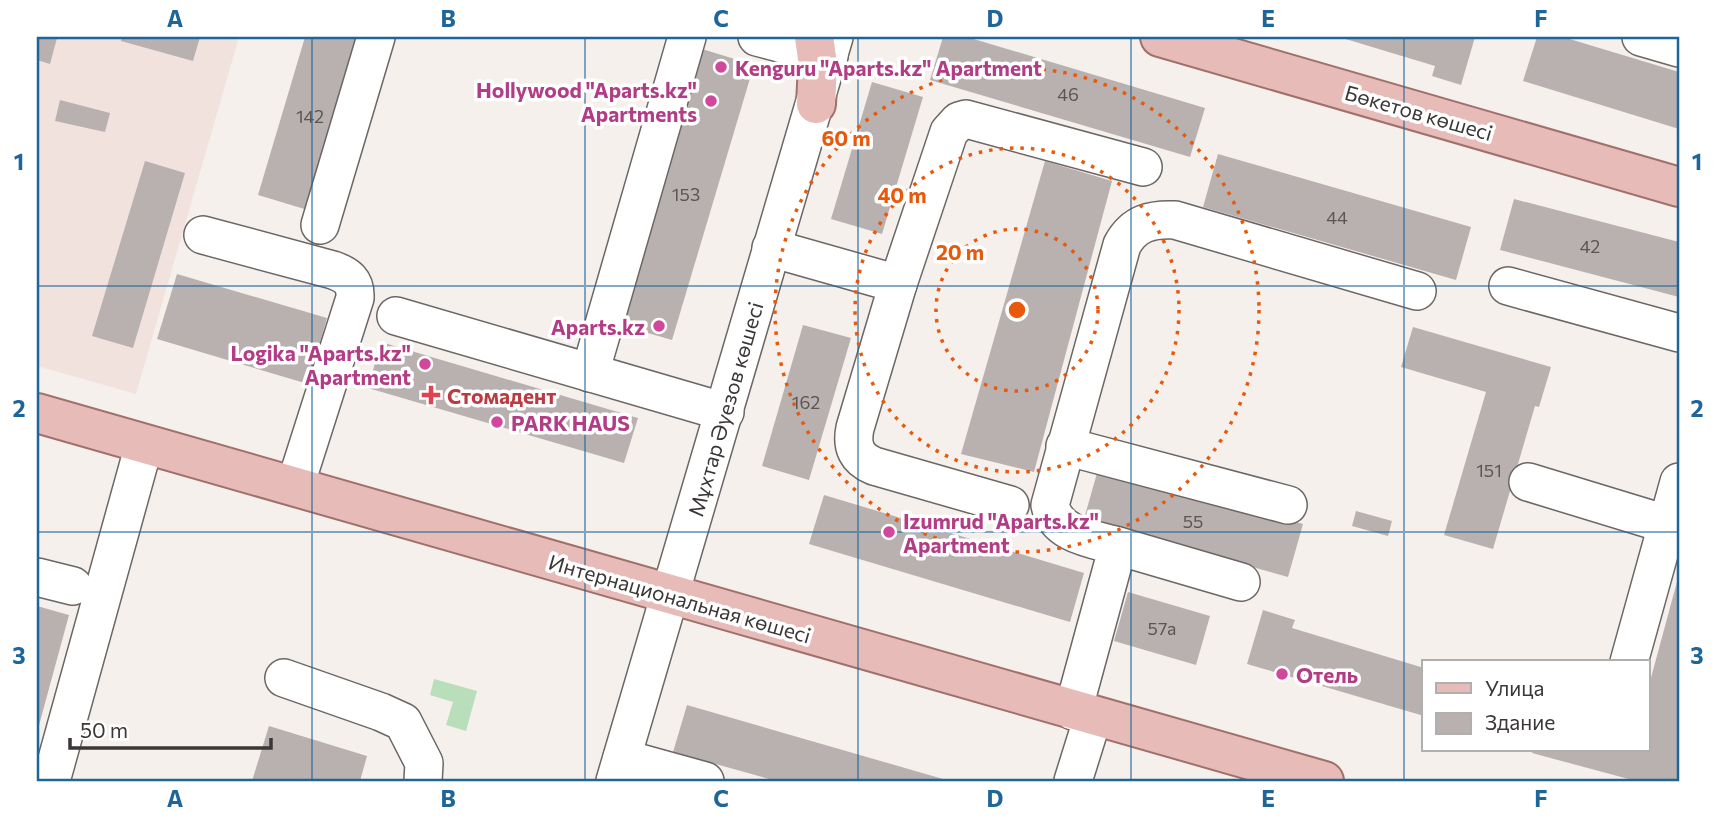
<svg xmlns="http://www.w3.org/2000/svg" width="1716" height="818" font-family="Commissioner,sans-serif">
  <style>
    .built { fill: #f1e2dd }
    .green { fill: #b8dfba }
    .building { fill: #b8b1b0 }
    .lines { fill: none; stroke-linecap: round; stroke-linejoin: round }
    .minor-casing { stroke: #6c6665; stroke-width: 40 }
    .major-casing { stroke: #a0706b; stroke-width: 42 }
    .minor { stroke: #fff; stroke-width: 37 }
    .major { stroke: #e7bbb8; stroke-width: 38 }
    .grid { fill: none; stroke: #1e6599; stroke-width: 2; stroke-opacity: 0.55 }
    .ring { fill: none; stroke: #e8590c; stroke-width: 3.5; stroke-dasharray: 3.5 7 }
    .hotel-dot { fill: #d1479c; stroke: #fff; stroke-width: 2.5 }
    .health-dot { fill: #e0444e; stroke: #fff; stroke-width: 2.5 }
    .labels { text-anchor: middle; dominant-baseline: central; stroke-width: 7; stroke-linejoin: round; paint-order: stroke }
    .number-label { font-size: 18px; fill: #5a5654 }
    .hotel-label { font-size: 21px; font-weight: bold; fill: #b23c85; stroke: #fff; text-anchor: start }
    .street-label { font-size: 21px; fill: #3a3736; stroke: #fff }
    .health-label { font-size: 21px; font-weight: bold; fill: #be3a42; stroke: #fff; text-anchor: start }
    .centre { fill: #e8590c; stroke: #fff; stroke-width: 3.5 }
    .ring-label { font-size: 21px; text-anchor: middle; font-weight: bold; fill: #e8590c; stroke: #fff; stroke-width: 7; stroke-linejoin: round; paint-order: stroke }
    .neatline { fill: none; stroke: #1e6599; stroke-width: 2.5 }
    .grid-label { font-size: 23px; text-anchor: middle; font-weight: bold; fill: #1e6599 }
  </style>
  <rect width="100%" height="100%" fill="#f6f0ed"/>
  <polygon class="built" points="37,37 239,37 136,394 37,366"/>
  <polygon class="green" points="434,679 477,691 466,731 446,725 453,702 430,695"/>
  <g class="building">
    <polygon points="37,37 57,38 50,64 37,60"/>
    <polygon points="122,37 200,37 193,61 121,41"/>
    <polygon points="305,37 362,37 311,211 258,195"/>
    <polygon points="943,37 967,37 1205,108 1190,157 930,80"/>
    <polygon points="1339,37 1475,37 1461,85 1432,76 1435,66"/>
    <polygon points="1537,37 1563,37 1679,72 1679,129 1523,81"/>
    <polygon points="699,48 754,65 672,340 617,324"/>
    <polygon points="872,82 923,97 882,234 831,219"/>
    <polygon points="60,100 110,113 105,132 55,121"/>
    <polygon points="1218,154 1471,227 1456,280 1203,207"/>
    <polygon points="145,161 185,173 133,348 92,336"/>
    <polygon points="1045,161 1112,181 1034,472 961,454"/>
    <polygon points="1514,199 1679,242 1679,297 1500,250"/>
    <polygon points="177,274 327,318 308,384 157,339"/>
    <polygon points="803,325 851,338 809,480 762,466"/>
    <polygon points="1413,327 1551,367 1539,407 1535,406 1493,549 1444,535 1486,392 1401,367"/>
    <polygon points="381,342 638,418 624,463 368,388"/>
    <polygon points="1099,466 1303,524 1288,577 1084,519"/>
    <polygon points="824,495 1084,573 1070,622 809,544"/>
    <polygon points="1356,511 1392,521 1388,536 1352,526"/>
    <polygon points="1678,578 1679,781 1636,781 1532,753 1533,750 1648,750 1648,689"/>
    <polygon points="1128,592 1210,616 1196,665 1114,641"/>
    <polygon points="37,606 69,615 38,729 37,729"/>
    <polygon points="1263,610 1295,620 1292,628 1424,668 1424,716 1247,664"/>
    <polygon points="687,705 950,781 776,781 673,752"/>
    <polygon points="269,726 367,756 360,781 252,781"/>
  </g>
  <g class="lines">
    <defs>
      <g id="minor">
        <polyline points="757,37 829,56"/>
        <polyline points="1641,37 1679,48"/>
        <polyline points="320,225 376,37"/>
        <path d="M203,235L333,270C347,275 356,281 355,298L295,486"/>
        <polyline points="771,248 898,284 949,132 959,121 966,119 1143,167"/>
        <path d="M898,284L855,428C851,447 857,459 874,466L1010,505"/>
        <polyline points="1508,286 1679,333"/>
        <polyline points="396,316 725,412"/>
        <polyline points="590,373 687,37"/>
        <polyline points="1065,446 1288,505"/>
        <polyline points="1528,482 1679,528"/>
        <polyline points="1118,546 1241,582"/>
        <polyline points="37,577 73,586"/>
        <polyline points="1629,662 1679,482"/>
        <polyline points="284,678 381,712 403,722 424,763 423,781"/>
        <path d="M1073,711L1118,546C1093,539 1056,535 1050,505L1122,245C1134,223 1151,219 1175,220L1417,291"/>
        <polyline points="622,758 705,781"/>
        <polyline points="51,781 144,445"/>
        <polyline points="615,781 834,37"/>
        <polyline points="1073,781 1093,717"/>
      </g>
      <g id="major">
        <polyline points="814,37 818,65 816,104"/>
        <polyline points="1160,37 1679,187"/>
        <polyline points="37,413 1324,781"/>
      </g>
    </defs>
    <use href="#minor" class="minor-casing"/>
    <use href="#major" class="major-casing"/>
    <use href="#minor" class="minor"/>
    <use href="#major" class="major"/>
  </g>
  <path class="grid" d="M312,37V781M585,37V781M858,37V781M1131,37V781M1404,37V781M37,286H1679M37,532H1679"/>
  <g class="ring">
    <circle cx="1017" cy="310" r="81"/>
    <circle cx="1017" cy="310" r="162"/>
    <circle cx="1017" cy="310" r="242"/>
  </g>
  <g class="hotel-dot">
    <circle cx="721" cy="67" r="7"/>
    <circle cx="711" cy="101" r="7"/>
    <circle cx="659" cy="326" r="7"/>
    <circle cx="425" cy="364" r="7"/>
    <circle cx="497" cy="422" r="7"/>
    <circle cx="889" cy="532" r="7"/>
    <circle cx="1282" cy="674" r="7"/>
  </g>
  <path class="health-dot" d="M427.5 384.5h7v7h7v7h-7v7h-7v-7h-7v-7h7z"/>
  <g class="labels">
    <g class="number-label">
      <text x="1068" y="94">46</text>
      <text x="310" y="116">142</text>
      <text x="686" y="194">153</text>
      <text x="1337" y="217">44</text>
      <text x="1590" y="246">42</text>
      <text x="806" y="402">162</text>
      <text x="1489" y="470">151</text>
      <text x="1193" y="521">55</text>
      <text x="1162" y="628">57а</text>
    </g>
    <g class="hotel-label">
      <text x="735" y="67">Kenguru "Aparts.kz" Apartment</text>
      <text x="697" y="89" text-anchor="end">Hollywood "Aparts.kz"<tspan x="697" dy="24">Apartments</tspan></text>
      <text x="645" y="326" text-anchor="end">Aparts.kz</text>
      <text x="411" y="352" text-anchor="end">Logika "Aparts.kz"<tspan x="411" dy="24">Apartment</tspan></text>
      <text x="511" y="422">PARK HAUS</text>
      <text x="903" y="520">Izumrud "Aparts.kz"<tspan x="903" dy="24">Apartment</tspan></text>
      <text x="1296" y="674">Отель</text>
    </g>
    <g class="street-label">
      <text transform="translate(1419 112) rotate(16)">Бөкетов көшесі</text>
      <text transform="translate(725 409) rotate(-74)">Мұхтар Әуезов көшесі</text>
      <text transform="translate(680 598) rotate(16)">Интернациональная көшесі</text>
    </g>
    <g class="health-label">
      <text x="447" y="395">Стомадент</text>
    </g>
  </g>
  <circle cx="1017" cy="310" r="10" class="centre"/>
  <g class="ring-label">
    <text x="846" y="146">60 m</text>
    <text x="902" y="203">40 m</text>
    <text x="960" y="260">20 m</text>
  </g>
  <rect width="1716" height="818" fill="none" stroke="#ffffff" stroke-width="77"/>
  <rect x="1422" y="660" width="228" height="91" fill="#ffffff" stroke="#b0afaf" stroke-width="2"/>
  <rect x="1436" y="683" width="35" height="10" fill="#e7bbb8" stroke="#b0afaf" stroke-width="2"/>
  <text x="1485" y="696" font-size="21" fill="#3a3736">Улица</text>
  <rect x="1436" y="713" width="35" height="21" fill="#b8b1b0" stroke="#b0afaf" stroke-width="2"/>
  <text x="1485" y="730" font-size="21" fill="#3a3736">Здание</text>
  <path d="M70 738v10h201v-10" fill="none" stroke="#3a3736" stroke-width="3.5"/>
  <text x="80" y="738" font-size="21" fill="#3a3736" stroke="#ffffff" stroke-width="5" paint-order="stroke">50 m</text>
  <rect x="38" y="38" width="1640" height="742" class="neatline"/>
  <g class="grid-label">
    <text x="175" y="27">A</text>
    <text x="448" y="27">B</text>
    <text x="721" y="27">C</text>
    <text x="995" y="27">D</text>
    <text x="1268" y="27">E</text>
    <text x="1541" y="27">F</text>
    <text x="19" y="170">1</text>
    <text x="1697" y="170">1</text>
    <text x="19" y="417">2</text>
    <text x="1697" y="417">2</text>
    <text x="19" y="664">3</text>
    <text x="1697" y="664">3</text>
    <text x="175" y="807">A</text>
    <text x="448" y="807">B</text>
    <text x="721" y="807">C</text>
    <text x="995" y="807">D</text>
    <text x="1268" y="807">E</text>
    <text x="1541" y="807">F</text>
  </g>
</svg>
